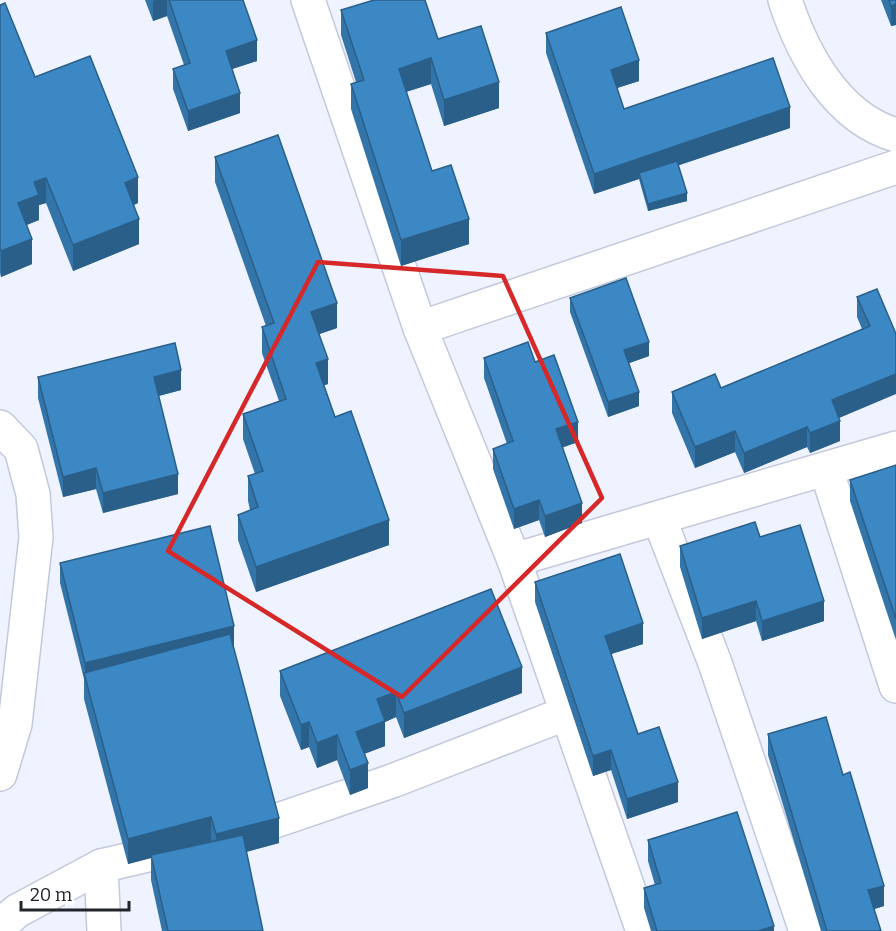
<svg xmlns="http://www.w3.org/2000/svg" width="896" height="931" font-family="Bitter,serif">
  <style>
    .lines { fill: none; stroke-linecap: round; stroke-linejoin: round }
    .minor-casing { stroke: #c3c9dc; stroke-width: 36 }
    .minor { stroke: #fff; stroke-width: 33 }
    .wall { fill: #3475a9 }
    .shaded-wall { fill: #2a5f89 }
    .building { fill: #3c88c4; stroke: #2a5f89; stroke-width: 1.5 }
    .marked { fill: none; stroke: #d62828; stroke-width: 4.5; stroke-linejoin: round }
  </style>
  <rect width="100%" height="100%" fill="#eff3ff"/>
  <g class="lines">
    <defs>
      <g id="minor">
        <polyline points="308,0 420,328 514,560 643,931"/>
        <path d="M785,0C803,55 837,118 896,135"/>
        <polyline points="420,328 896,167"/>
        <polyline points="0,427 21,449 33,494 36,537 15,724 0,774"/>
        <polyline points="826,469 896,686"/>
        <polyline points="659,518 715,663 806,931"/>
        <polyline points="514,560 896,448"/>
        <polyline points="237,834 392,781 567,713"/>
        <polyline points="0,926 17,911 101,866"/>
        <polyline points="104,931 101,866 169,850"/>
      </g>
    </defs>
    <use href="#minor" class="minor-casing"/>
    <use href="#minor" class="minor"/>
  </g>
  <g class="wall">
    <polygon points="145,0 243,0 257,61 232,69 240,113 188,131 173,89 173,69 184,65 167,16 153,21"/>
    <polygon points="881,0 896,0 896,25 891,26"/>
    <polygon points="0,5 35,77 138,203 134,205 139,244 73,271 46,203 39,205 39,220 27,225 32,264 1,277 0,273"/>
    <polygon points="341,10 438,39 499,108 444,126 431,84 406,92 432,171 469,244 401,266 351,109 351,84 356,82 341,35"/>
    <polygon points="546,33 639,81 617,88 624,109 790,128 678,165 687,201 648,211 639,179 594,194 546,53"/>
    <polygon points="215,157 337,328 319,334 328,384 324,385 335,417 389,545 256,592 238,540 238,515 250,510 248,501 248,476 255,474 243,439 243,414 279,401 262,353 262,327 266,326 215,182"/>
    <polygon points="857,297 896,334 839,418 840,441 810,453 807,447 744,473 735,452 695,468 672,413 672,392 721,388 862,329 857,317"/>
    <polygon points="570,298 649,356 629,363 639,406 608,417 570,312"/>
    <polygon points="484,358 535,362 578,442 562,447 582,523 545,537 539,520 514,529 493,469 493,449 507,444 484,378"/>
    <polygon points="38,377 181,390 159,396 178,494 103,513 96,489 63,497 38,398"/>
    <polygon points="896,465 896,640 850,501 850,480"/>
    <polygon points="760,537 824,621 762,641 756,621 702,639 680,567 680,546"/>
    <polygon points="60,563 234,647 233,647 279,843 246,852 263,931 162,931 151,880 151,858 128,864 84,699 84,679 60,583"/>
    <polygon points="535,582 643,644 611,654 638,734 678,802 627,819 611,770 593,776 535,602"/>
    <polygon points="280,671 522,693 404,738 396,717 385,722 385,746 364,754 368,788 350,795 337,760 317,768 309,747 301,750 280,696"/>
    <polygon points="768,734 843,775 884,906 874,909 881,931 821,931 768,755"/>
    <polygon points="648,840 774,931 651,931 644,908 644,888 655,885 648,861"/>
  </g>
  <g class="shaded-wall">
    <polygon points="156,0 167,0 167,16 153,21 153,1"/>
    <polygon points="896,4 896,25 891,26 891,6"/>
    <polygon points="257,40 257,61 226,71 226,51"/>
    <polygon points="431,58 431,84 399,94 399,69"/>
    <polygon points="639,60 639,81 611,90 611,70"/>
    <polygon points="499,82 499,108 444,126 444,100"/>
    <polygon points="240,93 240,113 188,131 188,111"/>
    <polygon points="790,107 790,128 641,178 639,173 639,179 594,194 594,174"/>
    <polygon points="138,177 138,203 125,208 125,183"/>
    <polygon points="46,178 46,203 39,205 39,220 18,228 18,203 34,182"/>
    <polygon points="687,193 687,201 648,211 648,204"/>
    <polygon points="139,219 139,244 73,271 73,245"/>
    <polygon points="469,219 469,244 401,266 401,240"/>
    <polygon points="32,239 32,264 1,277 1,251"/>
    <polygon points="337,303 337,328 311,337 311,312"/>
    <polygon points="649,342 649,356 624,365 624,350"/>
    <polygon points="328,359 328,384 316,388 316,363"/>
    <polygon points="181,370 181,390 154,397 154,377"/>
    <polygon points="896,374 896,394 832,421 832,400"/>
    <polygon points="639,392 639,406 608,417 608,402"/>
    <polygon points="840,421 840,441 810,453 810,433"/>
    <polygon points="578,422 578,442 556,450 556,429"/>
    <polygon points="807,427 807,447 744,473 744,453"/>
    <polygon points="735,431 735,452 695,468 695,447"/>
    <polygon points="96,468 96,489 63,497 63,477"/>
    <polygon points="178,474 178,494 103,513 103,493"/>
    <polygon points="539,500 539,520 514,529 514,509"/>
    <polygon points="582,503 582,523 545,537 545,516"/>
    <polygon points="389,520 389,545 256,592 256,567"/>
    <polygon points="756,601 756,621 702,639 702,618"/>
    <polygon points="824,601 824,621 762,641 762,621"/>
    <polygon points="643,623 643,644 605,656 605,636"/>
    <polygon points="234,626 234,647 94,681 85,677 85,663"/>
    <polygon points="522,667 522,693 404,738 404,713"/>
    <polygon points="396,692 396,717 385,722 385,746 356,757 356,732 377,699"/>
    <polygon points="309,722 309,747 301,750 301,725"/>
    <polygon points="337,735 337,760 317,768 317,743"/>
    <polygon points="611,750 611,770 593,776 593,756"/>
    <polygon points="368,763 368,788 350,795 350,770"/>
    <polygon points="678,782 678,802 627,819 627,799"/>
    <polygon points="211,817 211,842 151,855 151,858 128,864 128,839"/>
    <polygon points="279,818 279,843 216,860 216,834"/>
    <polygon points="884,886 884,906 868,911 868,890"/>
    <polygon points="774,926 774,931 758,931"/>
  </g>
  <g class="building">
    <polygon points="169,0 243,0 257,40 226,51 240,93 188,111 173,69 190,63"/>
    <polygon points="374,0 425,0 438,39 481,26 499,82 444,100 431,58 399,69 432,171 451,165 469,219 401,240 351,84 364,80 341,10"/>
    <polygon points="889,0 896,0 896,4 891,6"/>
    <polygon points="5,3 35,77 90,56 138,177 125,183 139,219 73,245 46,178 34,182 39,195 18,203 32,239 1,251 0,248 0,5"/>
    <polygon points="621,7 639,60 611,70 624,109 773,58 790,107 594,174 546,33"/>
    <polygon points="278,135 337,303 311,312 328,359 316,363 335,417 351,411 389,520 256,567 238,515 258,507 248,476 263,471 243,414 286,399 262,327 274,323 215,157"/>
    <polygon points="677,161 687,193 648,204 639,173"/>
    <polygon points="626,278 649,342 624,350 639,392 608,402 570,298"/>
    <polygon points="877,289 896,334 896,374 832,400 840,421 810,433 807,427 744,453 735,431 695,447 672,392 715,374 721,388 870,326 857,297"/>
    <polygon points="528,342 535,362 554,355 578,422 556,429 582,503 545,516 539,500 514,509 493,449 513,441 484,358"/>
    <polygon points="175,343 181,370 154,377 178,474 103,493 96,468 63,477 38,377"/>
    <polygon points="896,465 896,619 850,480"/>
    <polygon points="755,522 760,537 800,525 824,601 762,621 756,601 702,618 680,546"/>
    <polygon points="210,526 234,626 85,663 60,563"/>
    <polygon points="620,554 643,623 605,636 638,734 659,727 678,782 627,799 611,750 593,756 535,582"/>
    <polygon points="491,589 522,667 404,713 396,692 377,699 385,721 356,732 368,763 350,770 337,735 317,743 309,722 301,725 280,671"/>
    <polygon points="230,634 279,818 216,834 211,817 128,839 84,673"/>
    <polygon points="826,717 843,775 850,772 884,886 868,890 881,931 827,931 768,734"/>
    <polygon points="737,812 774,926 758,931 657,931 644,888 661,883 648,840"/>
    <polygon points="243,835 263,931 168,931 151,855"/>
  </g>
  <path class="marked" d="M318,262L503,276L602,498L402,697L168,551Z"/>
  <path d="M21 901v9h108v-9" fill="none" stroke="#22242b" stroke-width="3"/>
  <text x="30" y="901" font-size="18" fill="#22242b" stroke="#ffffff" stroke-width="4.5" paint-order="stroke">20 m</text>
</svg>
